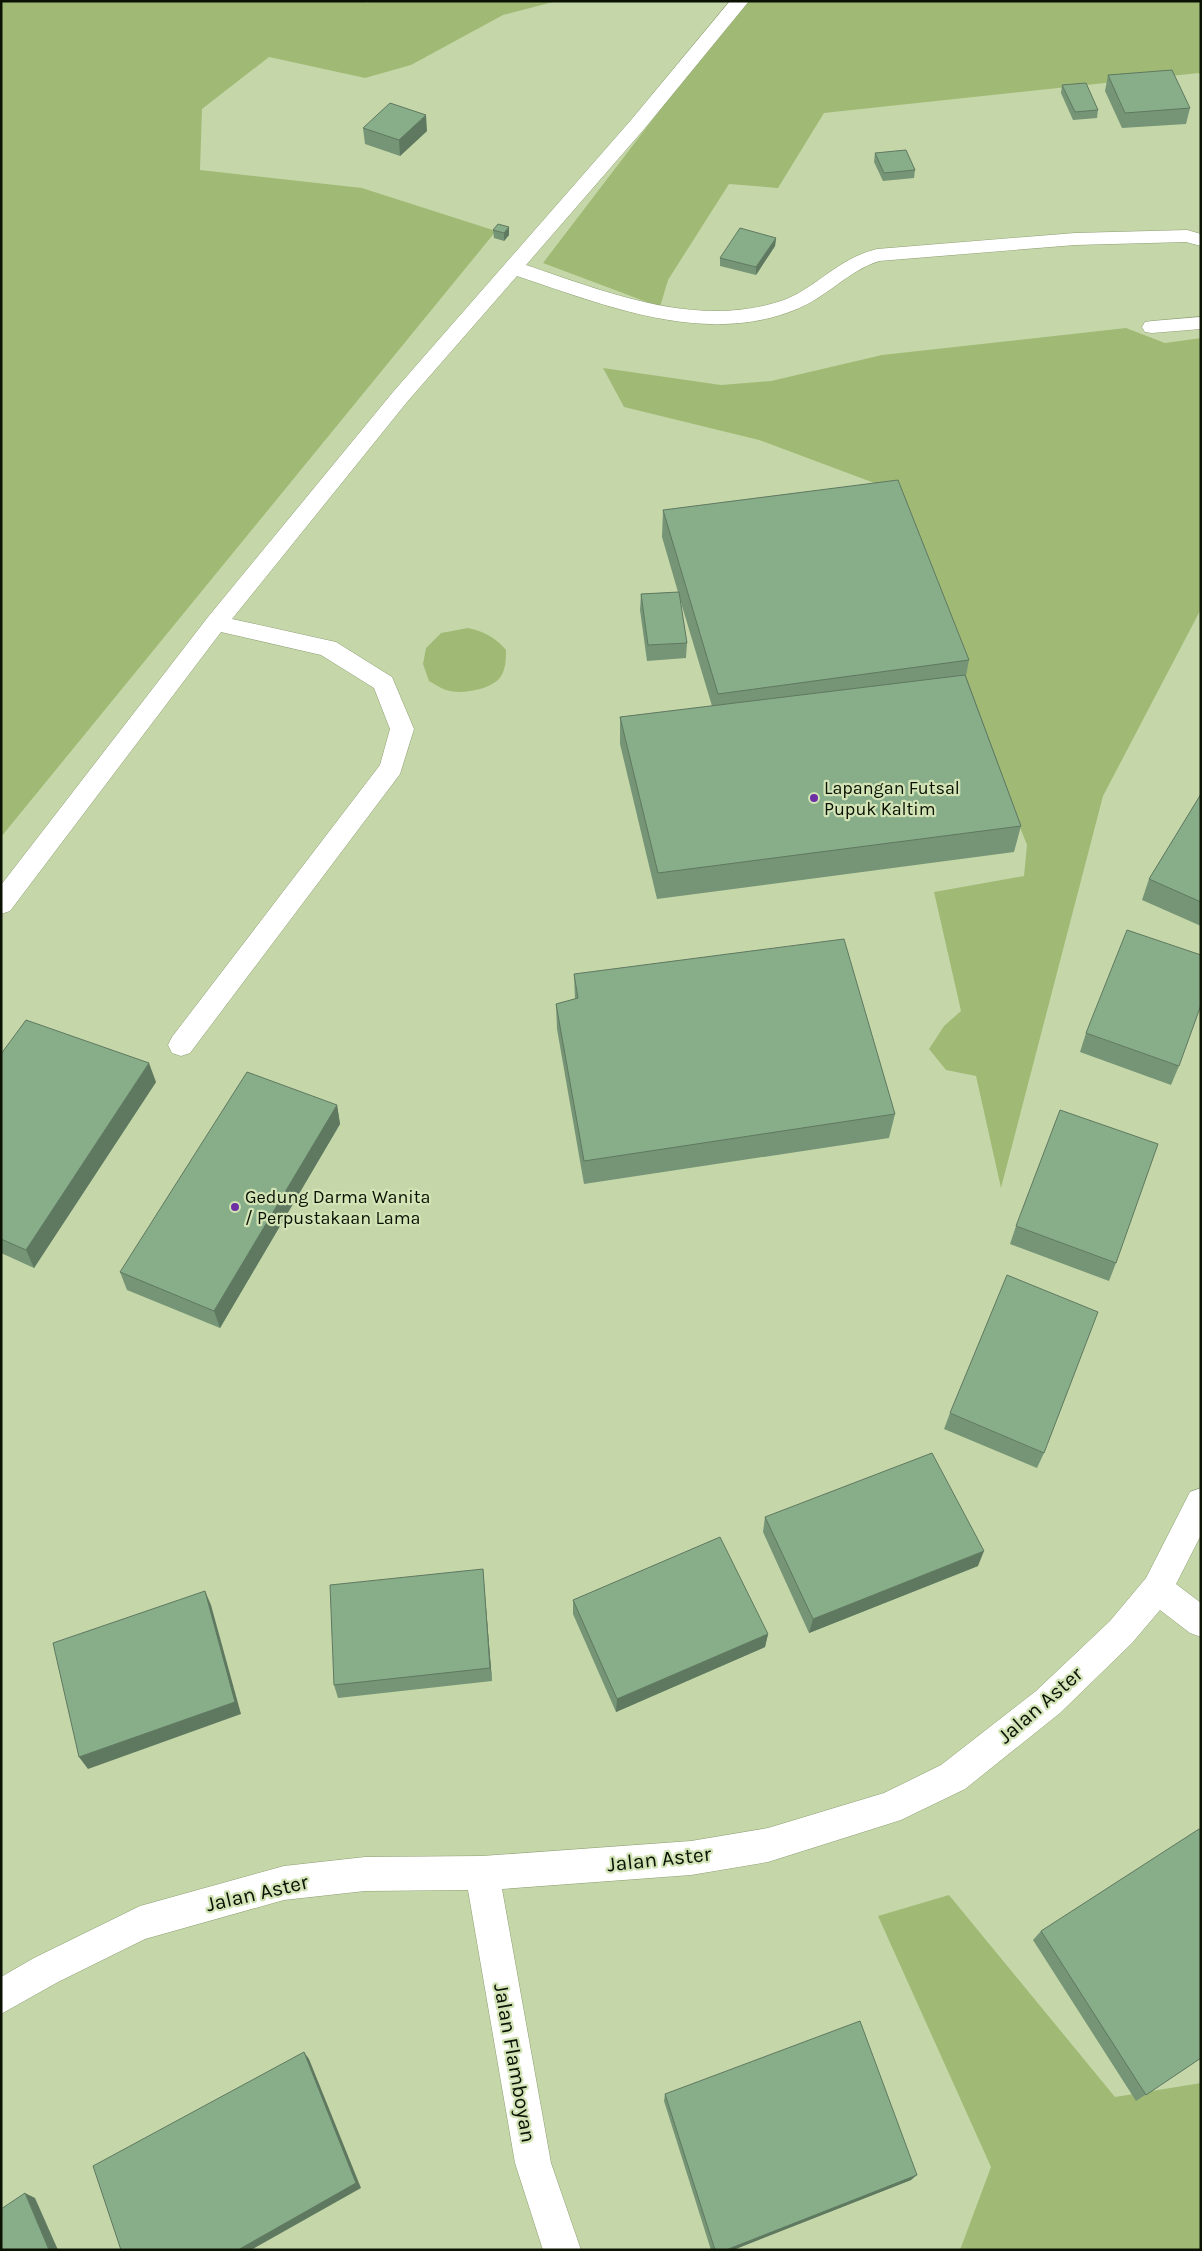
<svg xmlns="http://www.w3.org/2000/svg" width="1202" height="2251" font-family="Karla,sans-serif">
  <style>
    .green { fill: #a0ba76 }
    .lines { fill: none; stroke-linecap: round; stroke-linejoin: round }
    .minor-casing { stroke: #8d9e72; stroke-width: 1 }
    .minor { fill: #fff; fill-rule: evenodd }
    .wall { fill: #759576 }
    .shaded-wall { fill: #5f7960 }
    .building { fill: #88ad89; stroke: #5f7960 }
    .poi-dot { fill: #6f2fa4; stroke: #d2e4b6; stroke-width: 2 }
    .labels { text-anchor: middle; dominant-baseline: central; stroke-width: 4.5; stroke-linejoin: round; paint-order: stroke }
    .poi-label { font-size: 18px; fill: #0b1103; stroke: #d2e4b6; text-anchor: start }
    .near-street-label { font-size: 21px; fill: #0b1103; stroke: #d2e4b6 }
  </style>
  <rect width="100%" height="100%" fill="#c5d7a9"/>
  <g class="green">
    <polygon points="1,1 365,1 367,3 371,1 553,2 503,15 411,65 365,78 269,57 202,109 200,170 362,188 496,231 1,837"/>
    <polygon points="743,1 1201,1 1201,75 1199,73 824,113 778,188 729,184 668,280 660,307 543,263"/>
    <polygon points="1126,328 1165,343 1201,338 1201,609 1103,796 1001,1188 976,1076 946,1070 929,1049 944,1026 961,1011 934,892 1024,876 1027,845 885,487 759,440 624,407 603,368 721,385 771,381 882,355"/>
    <path d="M468,628C485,632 495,637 506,650C506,659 506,672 498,680C487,690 460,695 446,690C440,688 435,684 429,681L423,664L426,648L441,633Z"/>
    <polygon points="949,1895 1115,2097 1201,2083 1201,2250 960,2250 991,2167 878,1916"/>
  </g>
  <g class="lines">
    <defs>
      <g id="minor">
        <path d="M730,1H749L645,128L526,265C606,292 696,329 781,301C816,289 836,259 877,249L1075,233L1187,230L1201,234V246L1186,242L1075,245L879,261C848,271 827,297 797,309C706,347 604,305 517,276L407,402L232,619L336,642L392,677L414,729L400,774L190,1053L181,1056L172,1053L168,1045L172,1037L380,765L390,729L374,688L321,655L221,632L10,911L1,914V885L208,617L393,392L631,120Z"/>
        <polygon points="1201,317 1201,329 1152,333 1145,332 1142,327 1145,322 1152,321"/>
        <polygon points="1201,1488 1201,1535 1176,1584 1201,1603 1201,1637 1190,1633 1160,1610 1132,1643 1060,1713 965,1789 901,1820 768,1862 691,1875 502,1889 551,2163 581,2250 543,2250 515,2163 468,1890 365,1891 284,1900 145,1939 58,1982 1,2014 1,1977 34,1958 140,1906 284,1866 365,1857 482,1856 691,1841 768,1828 884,1793 941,1765 1036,1691 1110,1621 1146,1578 1190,1492"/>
      </g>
    </defs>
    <use href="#minor" class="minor-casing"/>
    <use href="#minor" class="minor"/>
  </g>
  <g class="wall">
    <polygon points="1108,75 1190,108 1186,124 1122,128 1105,91"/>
    <polygon points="1062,85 1098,110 1097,118 1073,120 1061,93"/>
    <polygon points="363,128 427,131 400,156 365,144"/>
    <polygon points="875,153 915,170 914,178 883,181 874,162"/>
    <polygon points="509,227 509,235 504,241 494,238 493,230"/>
    <polygon points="776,238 775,246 756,275 720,266 720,258"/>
    <polygon points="663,510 969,660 966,676 1021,826 1014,852 657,899 620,744 620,717 712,706 679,596 687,643 686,658 647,661 640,610 641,594 678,592 662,537"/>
    <polygon points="1201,794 1201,926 1142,900 1149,879"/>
    <polygon points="574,974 895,1114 889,1138 584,1184 557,1029 556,1004 575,999"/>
    <polygon points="1086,1033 1179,1066 1171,1085 1080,1052"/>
    <polygon points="1,1054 156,1082 34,1268 1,1253"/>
    <polygon points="337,1105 340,1124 220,1328 127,1290 120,1272"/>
    <polygon points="1016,1226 1116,1263 1109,1281 1010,1244"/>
    <polygon points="950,1413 1044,1453 1037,1468 944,1429"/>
    <polygon points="765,1517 978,1566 809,1633 763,1532"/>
    <polygon points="483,1569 484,1583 492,1681 338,1698 334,1685"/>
    <polygon points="573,1600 768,1634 765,1647 616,1712 573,1614"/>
    <polygon points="1041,1931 1201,2058 1136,2101 1033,1940"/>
    <polygon points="665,2094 911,2180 733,2250 711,2250 664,2101"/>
  </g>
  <g class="shaded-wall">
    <polygon points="426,115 427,131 400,156 399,140"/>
    <polygon points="509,227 509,235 504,241 504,233"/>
    <polygon points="776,238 775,246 756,275 756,267"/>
    <polygon points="149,1063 156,1082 34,1268 26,1250"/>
    <polygon points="337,1105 340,1124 220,1328 214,1311"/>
    <polygon points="984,1551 978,1566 809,1633 813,1619"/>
    <polygon points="483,1569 484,1583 492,1681 490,1668"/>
    <polygon points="205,1591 211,1605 241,1714 88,1769 79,1757"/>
    <polygon points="768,1634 765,1647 616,1712 617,1699"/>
    <polygon points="304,2052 309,2059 361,2188 251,2250 238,2250"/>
    <polygon points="917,2175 911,2180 733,2250 726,2250"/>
    <polygon points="25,2193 35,2198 58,2250 49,2250"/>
  </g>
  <g class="building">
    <polygon points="1172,70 1190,108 1125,113 1108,75"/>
    <polygon points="1086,83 1098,110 1075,112 1062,85"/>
    <polygon points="390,103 426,115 399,140 363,128"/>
    <polygon points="906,150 915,170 884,173 875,153"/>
    <polygon points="498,224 509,227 504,233 493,230"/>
    <polygon points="740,228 776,238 756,267 720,258"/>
    <polygon points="898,480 969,660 718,694 663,510"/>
    <polygon points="679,592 687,643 648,645 641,594"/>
    <polygon points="965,675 1021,826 658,873 620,717"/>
    <polygon points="1201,794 1201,902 1149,879"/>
    <polygon points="1127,930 1201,955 1201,1005 1179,1066 1086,1033"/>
    <polygon points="844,939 895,1114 584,1161 556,1004 578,998 574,974"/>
    <polygon points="26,1020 149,1063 26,1250 1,1239 1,1054"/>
    <polygon points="247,1072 337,1105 214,1311 120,1272"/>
    <polygon points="1060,1110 1158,1144 1116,1263 1016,1226"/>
    <polygon points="1007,1275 1098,1312 1044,1453 950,1413"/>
    <polygon points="932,1453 984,1551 813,1619 765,1517"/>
    <polygon points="720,1537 768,1634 617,1699 573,1600"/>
    <polygon points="483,1569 490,1668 334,1685 330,1585"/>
    <polygon points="205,1591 235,1702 79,1757 53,1643"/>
    <polygon points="1199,1829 1201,1830 1201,2058 1146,2095 1041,1931"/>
    <polygon points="860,2021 917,2175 726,2250 715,2250 665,2094"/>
    <polygon points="304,2052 356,2183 238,2250 121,2250 93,2166"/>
    <polygon points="25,2193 49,2250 1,2250 1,2209"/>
  </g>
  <g class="poi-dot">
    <circle cx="814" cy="798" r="5"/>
    <circle cx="235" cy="1207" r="5"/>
  </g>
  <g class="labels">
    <g class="poi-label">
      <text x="824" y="788">Lapangan Futsal<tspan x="824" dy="21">Pupuk Kaltim</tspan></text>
      <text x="245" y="1197">Gedung Darma Wanita<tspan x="245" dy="21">/ Perpustakaan Lama</tspan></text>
    </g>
    <g class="near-street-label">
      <text transform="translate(1040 1705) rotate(-41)">Jalan Aster</text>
      <text transform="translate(659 1859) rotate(-6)">Jalan Aster</text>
      <text transform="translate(257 1893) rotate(-13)">Jalan Aster</text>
      <text transform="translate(515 2063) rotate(80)">Jalan Flamboyan</text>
    </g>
  </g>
  <rect width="1202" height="2251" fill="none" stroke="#0b1103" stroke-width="5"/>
</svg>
